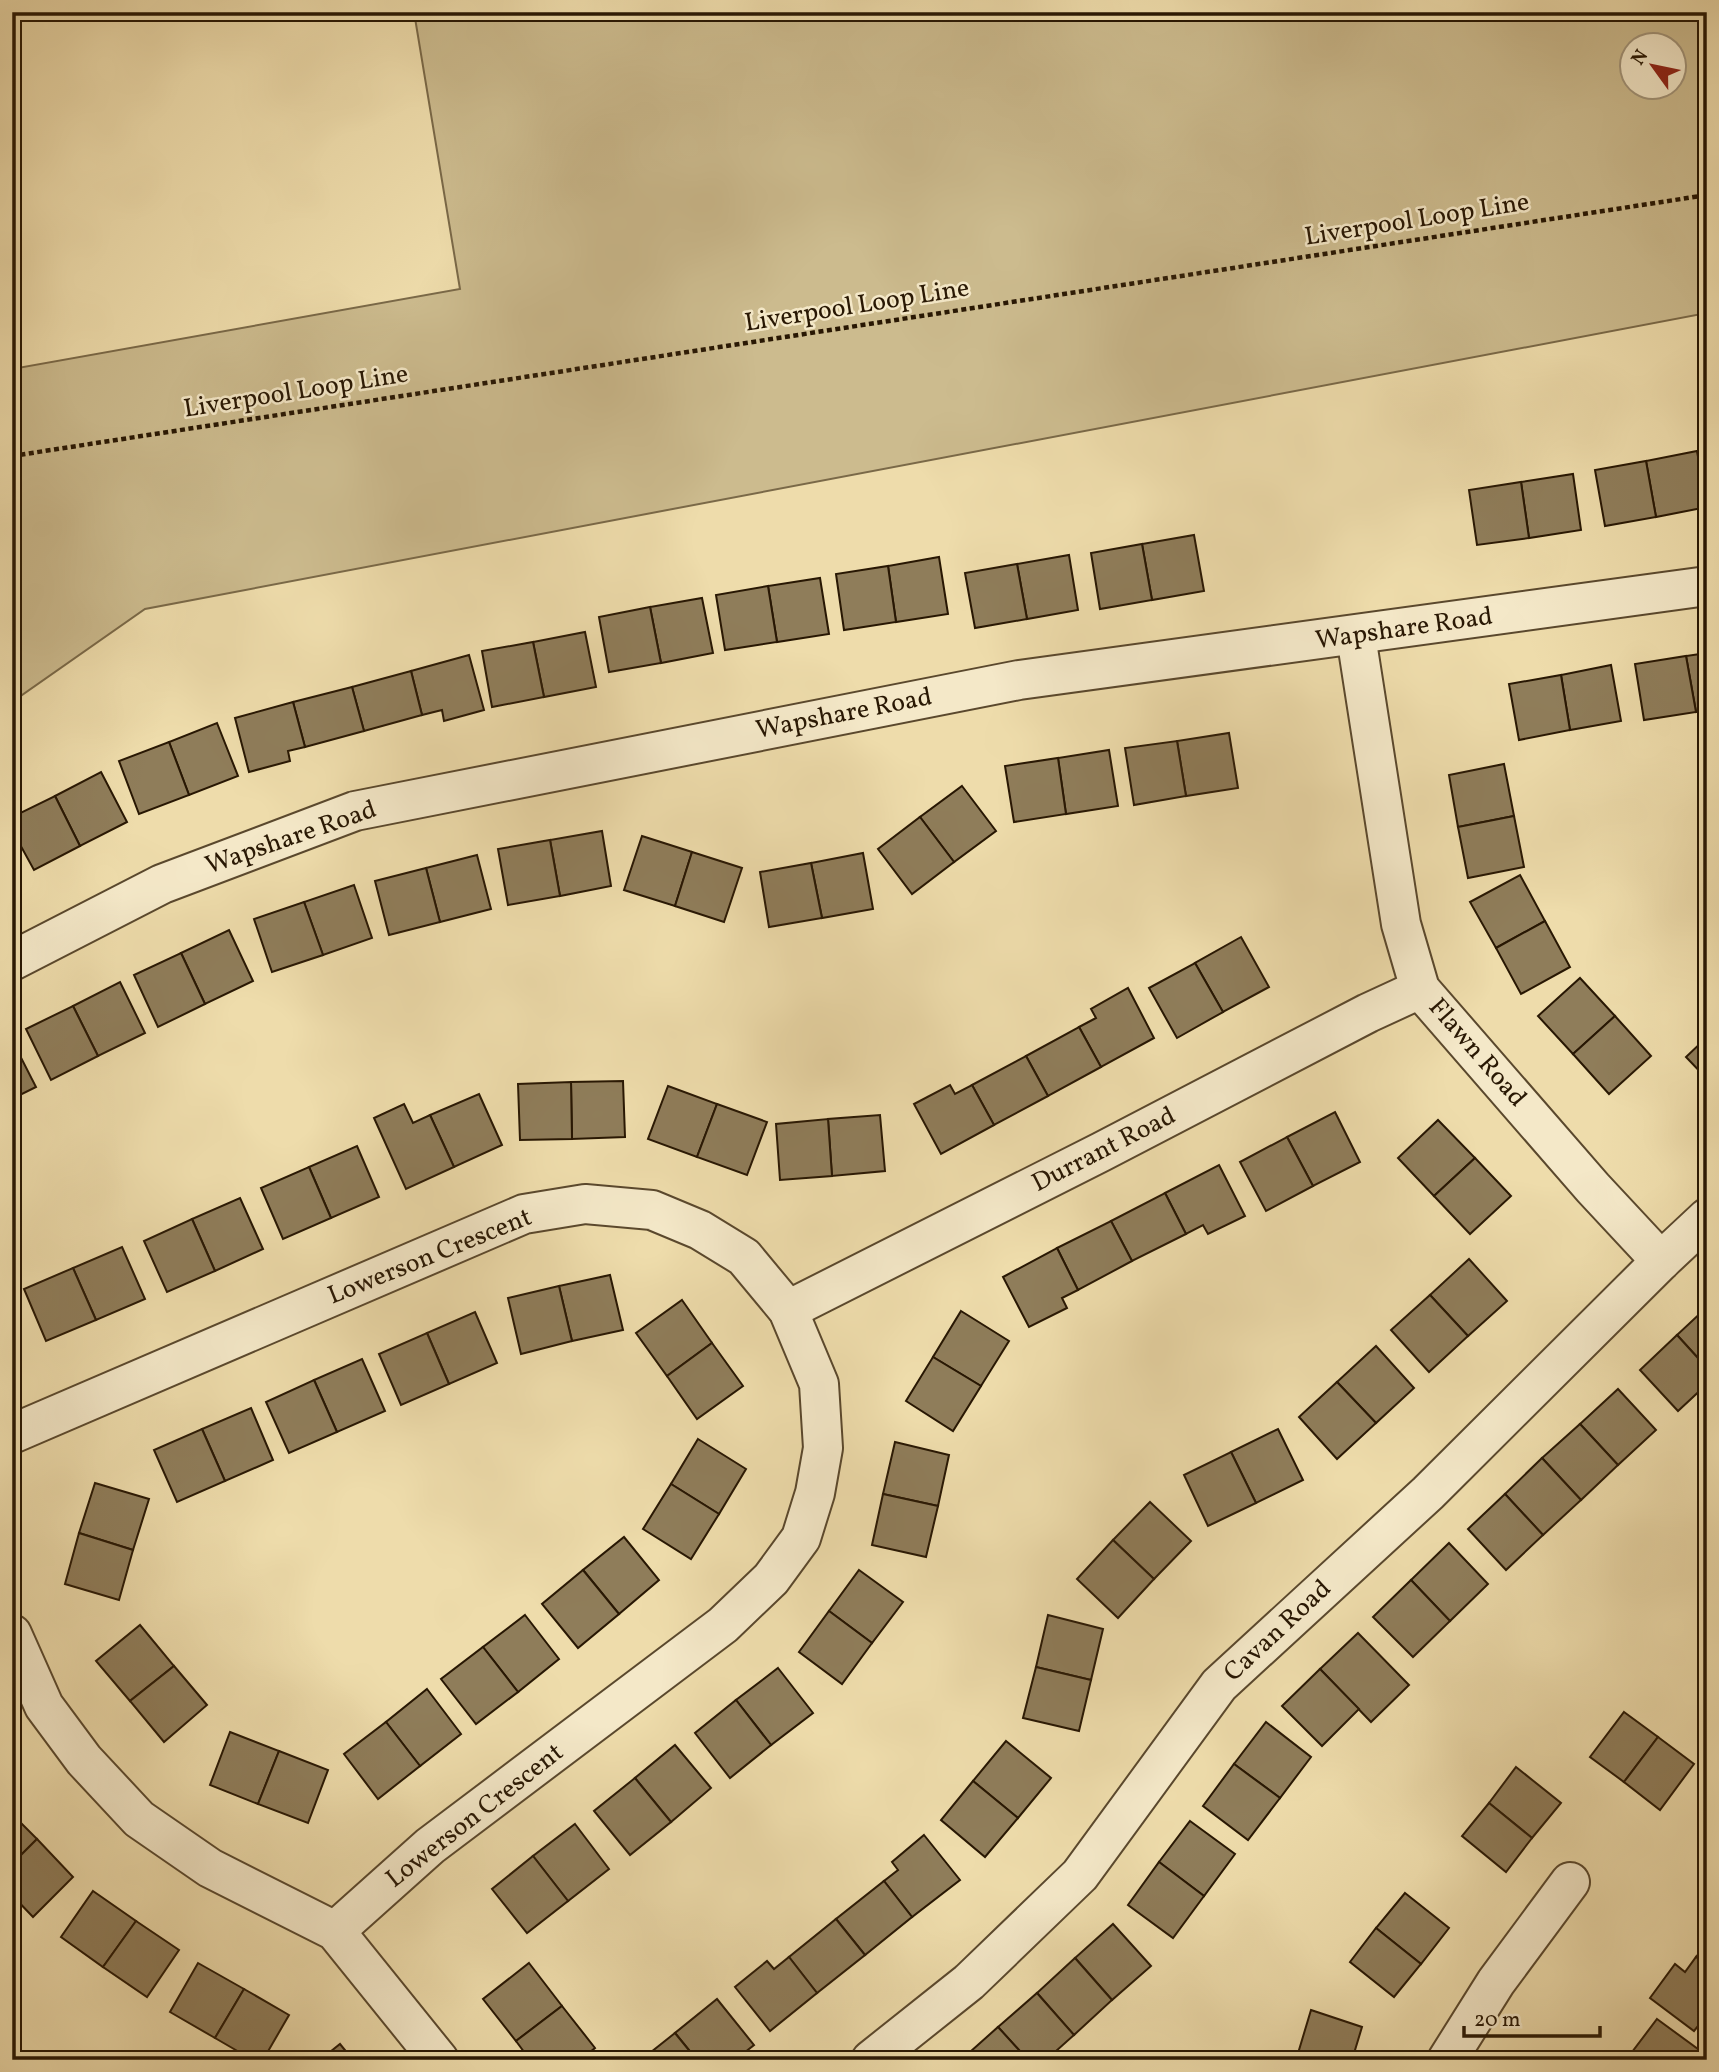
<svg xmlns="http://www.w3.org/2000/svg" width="1719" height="2072" font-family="Vollkorn,serif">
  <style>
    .green { fill: #ccbb8e; stroke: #7a6948; stroke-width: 2; fill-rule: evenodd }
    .building { fill: #8f7d5a; stroke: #281703; stroke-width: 2 }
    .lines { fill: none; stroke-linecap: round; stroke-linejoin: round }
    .street-casing { stroke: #5a482d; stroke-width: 42 }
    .path { stroke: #281703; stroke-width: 4.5; stroke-dasharray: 5 3.5; stroke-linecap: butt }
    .street { stroke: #f4e8c8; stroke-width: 38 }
    .labels { text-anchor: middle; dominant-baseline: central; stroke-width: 5; stroke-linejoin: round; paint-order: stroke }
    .street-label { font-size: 26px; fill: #281703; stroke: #f4e8c8 }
  </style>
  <rect width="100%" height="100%" fill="#eedcab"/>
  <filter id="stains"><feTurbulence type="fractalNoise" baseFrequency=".00286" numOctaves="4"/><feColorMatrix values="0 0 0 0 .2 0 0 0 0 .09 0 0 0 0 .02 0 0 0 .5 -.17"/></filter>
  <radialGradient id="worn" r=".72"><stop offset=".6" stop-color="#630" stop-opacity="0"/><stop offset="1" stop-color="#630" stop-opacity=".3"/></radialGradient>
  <path class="green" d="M414,12H1687L1707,16V313L145,609L12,702V369L460,289ZM1632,46H1674V88H1632Z"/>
  <g class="building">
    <polygon points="1697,451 1707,507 1656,517 1646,461"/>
    <polygon points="1646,461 1656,517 1605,526 1595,470"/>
    <polygon points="1573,474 1581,530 1529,538 1521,482"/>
    <polygon points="1521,482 1529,538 1477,545 1469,490"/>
    <polygon points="1194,535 1204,591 1152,600 1142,544"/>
    <polygon points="1142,544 1152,600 1100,609 1091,553"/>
    <polygon points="1069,555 1078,610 1027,619 1017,564"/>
    <polygon points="939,557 948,614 896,622 888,566"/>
    <polygon points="1017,564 1027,619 975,628 965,573"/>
    <polygon points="888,566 896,622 844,630 836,574"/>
    <polygon points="820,578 829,634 777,642 768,586"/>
    <polygon points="768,586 777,642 725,650 716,595"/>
    <polygon points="702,598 713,653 661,663 650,607"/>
    <polygon points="650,607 661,663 609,672 599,617"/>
    <polygon points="585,632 596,687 544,697 533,642"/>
    <polygon points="533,642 544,697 492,707 482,651"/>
    <polygon points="1707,653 1707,710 1696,712 1686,656"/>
    <polygon points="469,655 484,710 444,721 442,710 422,715 411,671"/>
    <polygon points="1686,656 1696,712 1644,720 1635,664"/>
    <polygon points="1611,665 1621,721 1570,730 1561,675"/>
    <polygon points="411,671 422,715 364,731 352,687"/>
    <polygon points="1561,675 1570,730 1519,740 1509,684"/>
    <polygon points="352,687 364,731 305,747 293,702"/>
    <polygon points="293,702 305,747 288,751 290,761 249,772 235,718"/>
    <polygon points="217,723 238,776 189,795 169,742"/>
    <polygon points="1229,733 1238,788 1186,796 1177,741"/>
    <polygon points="1177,741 1186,796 1134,805 1125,748"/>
    <polygon points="169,742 189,795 139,814 119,761"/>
    <polygon points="1109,750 1118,806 1066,814 1058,758"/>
    <polygon points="1058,758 1066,814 1014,822 1005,766"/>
    <polygon points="1504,764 1514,816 1458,827 1449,775"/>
    <polygon points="101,772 127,822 80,846 55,796"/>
    <polygon points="962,786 996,831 954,862 920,817"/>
    <polygon points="55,796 80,846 34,870 12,830 12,817"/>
    <polygon points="1514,816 1524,867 1468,878 1458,827"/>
    <polygon points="920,817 954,862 912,894 878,849"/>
    <polygon points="602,831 611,886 560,896 550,840"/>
    <polygon points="642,836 692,852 675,906 624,890"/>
    <polygon points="550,840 560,896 508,905 498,849"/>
    <polygon points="692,852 742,868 724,922 675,906"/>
    <polygon points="863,853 873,909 822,918 811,863"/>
    <polygon points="477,855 491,909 440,922 426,868"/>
    <polygon points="811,863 822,918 769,927 760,872"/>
    <polygon points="426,868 440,922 389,935 375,881"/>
    <polygon points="1520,875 1545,921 1496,948 1470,902"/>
    <polygon points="354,885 372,938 323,955 304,902"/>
    <polygon points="304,902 323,955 272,972 254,919"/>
    <polygon points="1545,921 1570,967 1521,994 1496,948"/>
    <polygon points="229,930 253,981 205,1004 181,953"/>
    <polygon points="1241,937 1269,987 1223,1012 1195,963"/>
    <polygon points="181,953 205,1004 158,1027 134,975"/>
    <polygon points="1195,963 1223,1012 1177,1038 1149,988"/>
    <polygon points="1580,978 1615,1016 1573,1054 1538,1016"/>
    <polygon points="120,982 145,1033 98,1056 73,1006"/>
    <polygon points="1128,988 1154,1038 1101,1067 1079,1027 1096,1018 1091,1009"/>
    <polygon points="73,1006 98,1056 51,1080 26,1029"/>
    <polygon points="1615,1016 1651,1056 1609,1094 1573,1054"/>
    <polygon points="1079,1027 1101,1067 1048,1096 1026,1056"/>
    <polygon points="1707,1037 1707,1079 1686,1057"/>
    <polygon points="12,1040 36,1087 12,1099"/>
    <polygon points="1026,1056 1048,1096 994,1125 972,1085"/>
    <polygon points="623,1081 625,1137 572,1139 571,1082"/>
    <polygon points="571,1082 572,1139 520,1140 518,1084"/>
    <polygon points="950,1085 955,1094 972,1085 994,1125 941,1154 914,1104"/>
    <polygon points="668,1086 717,1104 697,1157 648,1139"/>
    <polygon points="479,1094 502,1145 454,1167 430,1115"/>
    <polygon points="404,1104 413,1123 430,1115 454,1167 406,1189 374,1118"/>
    <polygon points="717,1104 767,1122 747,1175 697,1157"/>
    <polygon points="1335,1112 1360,1162 1313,1186 1287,1137"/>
    <polygon points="880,1115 885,1171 832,1176 828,1119"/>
    <polygon points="828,1119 832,1176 780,1180 776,1124"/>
    <polygon points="1438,1120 1475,1158 1434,1196 1398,1158"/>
    <polygon points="1287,1137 1313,1186 1266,1211 1240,1162"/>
    <polygon points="357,1146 379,1197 331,1218 309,1167"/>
    <polygon points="1475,1158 1511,1196 1470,1234 1434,1196"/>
    <polygon points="1219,1165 1245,1216 1208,1234 1203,1225 1186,1234 1165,1193"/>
    <polygon points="309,1167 331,1218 283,1239 261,1188"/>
    <polygon points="1165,1193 1186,1234 1132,1261 1111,1221"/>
    <polygon points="240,1198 263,1249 215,1271 192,1219"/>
    <polygon points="192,1219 215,1271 167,1292 144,1241"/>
    <polygon points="1111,1221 1132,1261 1078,1290 1057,1248"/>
    <polygon points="122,1247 145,1299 96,1320 73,1268"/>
    <polygon points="1057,1248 1078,1290 1062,1298 1067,1308 1029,1327 1003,1277"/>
    <polygon points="1469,1259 1507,1301 1468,1336 1430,1295"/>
    <polygon points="73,1268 96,1320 46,1341 24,1289"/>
    <polygon points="610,1275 623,1330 572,1341 559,1286"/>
    <polygon points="559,1286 572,1341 521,1354 508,1298"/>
    <polygon points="1430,1295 1468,1336 1429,1372 1391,1330"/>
    <polygon points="682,1300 712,1343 667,1376 636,1333"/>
    <polygon points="1707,1307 1707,1368 1677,1335"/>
    <polygon points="961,1311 1009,1341 981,1386 933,1357"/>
    <polygon points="475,1312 497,1363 449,1384 427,1333"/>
    <polygon points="427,1333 449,1384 401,1405 379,1354"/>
    <polygon points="1677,1335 1707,1368 1707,1384 1678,1411 1640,1370"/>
    <polygon points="712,1343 743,1386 697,1419 667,1376"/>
    <polygon points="1376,1346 1414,1388 1376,1423 1337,1382"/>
    <polygon points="933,1357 981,1386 953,1431 906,1401"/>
    <polygon points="362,1359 385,1411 337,1432 314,1380"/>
    <polygon points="314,1380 337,1432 289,1453 266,1402"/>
    <polygon points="1337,1382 1376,1423 1337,1459 1299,1417"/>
    <polygon points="1618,1389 1656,1430 1618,1465 1580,1424"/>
    <polygon points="251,1408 273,1460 225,1481 202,1429"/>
    <polygon points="1580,1424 1618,1465 1581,1500 1542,1458"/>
    <polygon points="202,1429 225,1481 177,1502 154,1450"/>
    <polygon points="1278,1429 1303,1480 1256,1503 1231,1452"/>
    <polygon points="698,1439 746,1469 719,1514 671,1484"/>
    <polygon points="895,1442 949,1455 938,1506 883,1494"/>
    <polygon points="1231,1452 1256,1503 1208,1526 1184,1475"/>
    <polygon points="1542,1458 1581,1500 1543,1535 1505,1494"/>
    <polygon points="95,1483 149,1499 133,1550 79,1533"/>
    <polygon points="671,1484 719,1514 691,1559 643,1529"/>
    <polygon points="883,1494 938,1506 926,1557 872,1545"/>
    <polygon points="1505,1494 1543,1535 1506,1570 1468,1529"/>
    <polygon points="1150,1502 1191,1541 1154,1579 1113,1540"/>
    <polygon points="79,1533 133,1550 119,1600 65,1584"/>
    <polygon points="624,1537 659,1580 619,1614 583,1570"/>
    <polygon points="1113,1540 1154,1579 1118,1618 1077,1579"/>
    <polygon points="1449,1543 1488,1584 1450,1621 1411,1580"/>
    <polygon points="583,1570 619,1614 578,1648 542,1604"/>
    <polygon points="859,1570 903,1602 872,1643 829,1611"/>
    <polygon points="1411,1580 1450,1621 1413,1657 1373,1617"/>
    <polygon points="829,1611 872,1643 842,1684 799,1652"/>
    <polygon points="525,1615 559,1659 518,1692 483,1647"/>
    <polygon points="1048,1615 1103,1629 1091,1680 1036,1667"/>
    <polygon points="140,1625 174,1666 130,1701 96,1661"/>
    <polygon points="1358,1633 1409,1685 1371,1722 1320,1669"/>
    <polygon points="483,1647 518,1692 476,1724 441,1679"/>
    <polygon points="174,1666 207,1705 164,1742 130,1701"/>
    <polygon points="1036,1667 1091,1680 1079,1731 1023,1718"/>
    <polygon points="778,1668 813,1713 771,1745 736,1700"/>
    <polygon points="1320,1669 1359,1709 1322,1746 1282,1706"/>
    <polygon points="427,1689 461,1734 420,1766 386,1722"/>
    <polygon points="736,1700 771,1745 730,1778 695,1733"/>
    <polygon points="1624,1712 1658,1737 1624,1782 1590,1757"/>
    <polygon points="386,1722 420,1766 378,1799 344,1754"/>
    <polygon points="1266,1722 1311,1757 1280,1798 1234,1764"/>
    <polygon points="230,1732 279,1751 258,1804 210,1785"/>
    <polygon points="1658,1737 1694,1764 1660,1810 1624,1782"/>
    <polygon points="1006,1741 1051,1778 1018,1818 973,1781"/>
    <polygon points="675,1745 711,1788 671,1822 635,1778"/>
    <polygon points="279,1751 328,1770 308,1823 258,1804"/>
    <polygon points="1234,1764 1280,1798 1248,1840 1203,1806"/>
    <polygon points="1516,1767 1561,1803 1532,1838 1489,1803"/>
    <polygon points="635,1778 671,1822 630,1855 594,1811"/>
    <polygon points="973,1781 1018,1818 985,1857 941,1820"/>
    <polygon points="1489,1803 1532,1838 1506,1872 1462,1836"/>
    <polygon points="12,1814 37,1839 12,1864"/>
    <polygon points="1190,1821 1235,1854 1204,1896 1159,1862"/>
    <polygon points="575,1824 609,1869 568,1901 533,1856"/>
    <polygon points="924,1835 960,1880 912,1917 884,1881 898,1870 892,1862"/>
    <polygon points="37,1839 73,1877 33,1917 12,1895 12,1864"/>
    <polygon points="533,1856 568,1901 527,1933 492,1889"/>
    <polygon points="1159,1862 1204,1896 1173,1938 1128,1905"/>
    <polygon points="884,1881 912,1917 865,1955 836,1919"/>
    <polygon points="93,1891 136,1921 103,1967 61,1937"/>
    <polygon points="1405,1893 1449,1928 1421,1964 1376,1928"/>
    <polygon points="836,1919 865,1955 817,1993 789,1957"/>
    <polygon points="136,1921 179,1950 147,1997 103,1967"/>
    <polygon points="1113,1924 1151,1966 1112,2000 1075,1958"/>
    <polygon points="1376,1928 1421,1964 1394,1997 1350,1962"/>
    <polygon points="1707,1943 1707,1965 1696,1957"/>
    <polygon points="789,1957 817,1993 770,2031 735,1987 767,1961 774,1969"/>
    <polygon points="1696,1957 1707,1965 1707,2015 1694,2031 1650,1998 1675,1964 1685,1972"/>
    <polygon points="1075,1958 1112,2000 1074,2035 1037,1993"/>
    <polygon points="198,1963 244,1989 215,2038 170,2012"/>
    <polygon points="529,1963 562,2006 516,2041 483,1999"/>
    <polygon points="244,1989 289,2015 263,2060 253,2060 215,2038"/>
    <polygon points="1037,1993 1074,2035 1046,2060 1028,2060 998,2027"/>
    <polygon points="717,1999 754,2045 735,2060 697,2060 675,2033"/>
    <polygon points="562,2006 595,2048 580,2060 530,2060 516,2041"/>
    <polygon points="1311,2010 1362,2027 1352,2060 1296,2060"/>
    <polygon points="1657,2019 1702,2052 1696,2060 1626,2060"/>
    <polygon points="998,2027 1028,2060 961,2060"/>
    <polygon points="675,2033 697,2060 641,2060"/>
    <polygon points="340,2044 353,2060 320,2060"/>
  </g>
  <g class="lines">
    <defs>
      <g id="street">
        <polyline points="1356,636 1401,924 1420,989 1593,1188 1661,1261"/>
        <polyline points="12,961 162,884 355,811 1019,680 1707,586"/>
        <polyline points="788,1310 1101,1152 1368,1013 1420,989"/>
        <polyline points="12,1434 524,1214 585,1204 652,1210 700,1230 744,1257 788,1310 819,1384 823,1448 815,1493 801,1538 771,1579 723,1625 430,1846 335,1931"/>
        <polyline points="12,1634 44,1706 84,1760 139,1819 210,1868 335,1931 439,2060"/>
        <polyline points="871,2060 969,1982 1080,1875 1219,1685 1428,1493 1661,1261 1707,1218"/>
        <polyline points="1447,2060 1496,1982 1570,1882"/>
      </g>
    </defs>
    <use href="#street" class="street-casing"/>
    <polyline class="path" points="12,456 1707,195"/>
    <use href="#street" class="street"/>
  </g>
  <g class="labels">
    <g class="street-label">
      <text transform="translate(1417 220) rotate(-9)">Liverpool Loop Line</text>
      <text transform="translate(857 306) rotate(-9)">Liverpool Loop Line</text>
      <text transform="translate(296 392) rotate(-9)">Liverpool Loop Line</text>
      <text transform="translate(1404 629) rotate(-8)">Wapshare Road</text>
      <text transform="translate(844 714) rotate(-11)">Wapshare Road</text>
      <text transform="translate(291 838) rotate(-19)">Wapshare Road</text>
      <text transform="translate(1477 1053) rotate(49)">Flawn Road</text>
      <text transform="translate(1104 1150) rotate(-27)">Durrant Road</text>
      <text transform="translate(430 1257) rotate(-22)">Lowerson Crescent</text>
      <text transform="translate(1278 1631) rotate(-43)">Cavan Road</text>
      <text transform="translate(475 1816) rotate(-38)">Lowerson Crescent</text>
    </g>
  </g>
  <rect width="1719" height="2072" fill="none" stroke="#eedcab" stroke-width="42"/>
  <rect x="14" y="14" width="1691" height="2044" fill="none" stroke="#281703" stroke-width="3.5"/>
  <rect x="21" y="21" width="1677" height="2030" fill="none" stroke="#281703" stroke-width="2"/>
  <g transform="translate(1653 66) rotate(303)"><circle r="33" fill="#f4e8c8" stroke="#a29479" stroke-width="2"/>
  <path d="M0-5L12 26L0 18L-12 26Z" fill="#8f2418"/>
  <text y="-10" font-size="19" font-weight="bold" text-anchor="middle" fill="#281703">N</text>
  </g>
  <path d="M1464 2026v10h136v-10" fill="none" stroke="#281703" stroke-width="3.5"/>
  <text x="1474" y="2026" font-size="21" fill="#281703" stroke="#f4e8c8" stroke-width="5" paint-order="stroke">20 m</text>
  <rect width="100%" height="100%" filter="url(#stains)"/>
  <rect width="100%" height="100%" fill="url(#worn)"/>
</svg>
